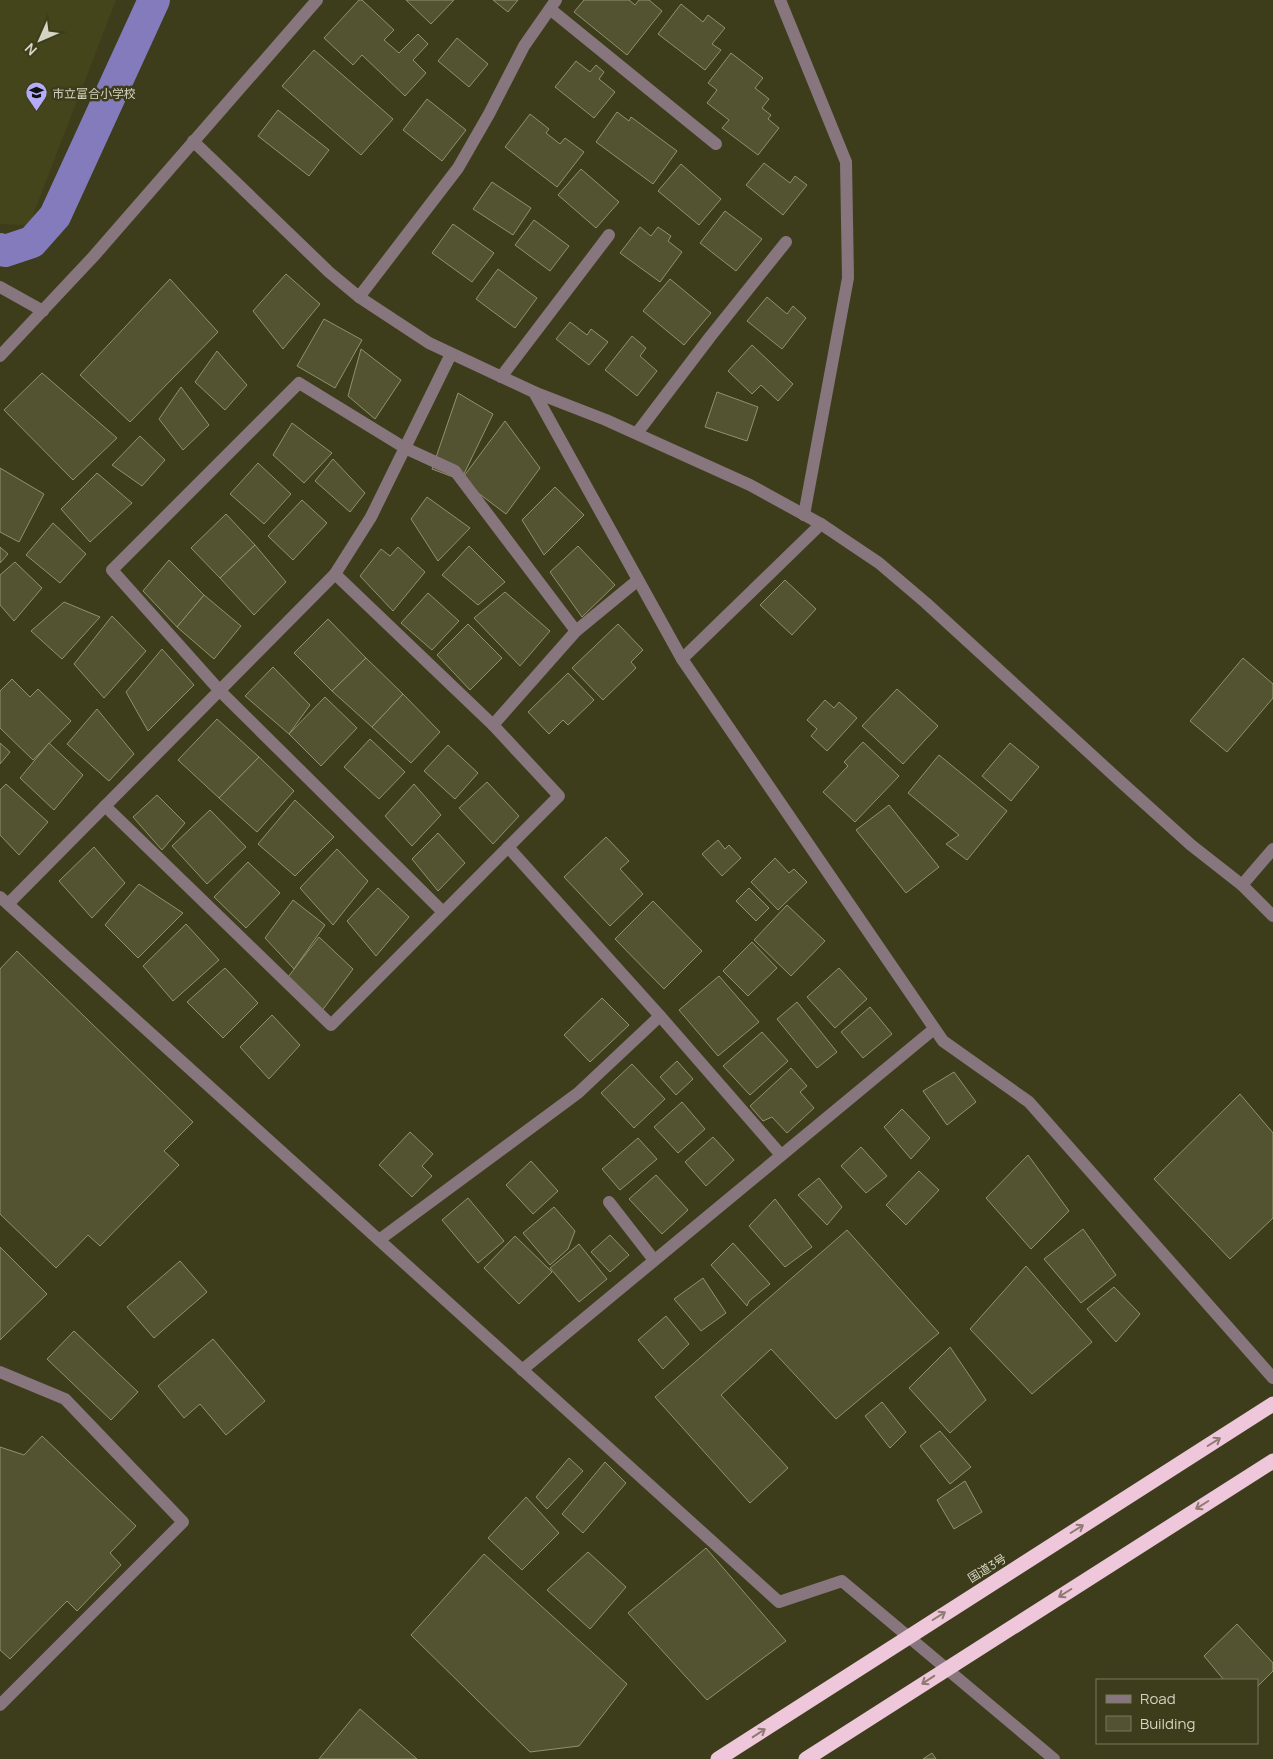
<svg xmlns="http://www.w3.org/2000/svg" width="1273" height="1759" font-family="Manrope,'Noto Sans JP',sans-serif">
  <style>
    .built { fill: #45451c }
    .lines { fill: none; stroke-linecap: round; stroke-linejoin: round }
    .canal { stroke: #837bbb; stroke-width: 32 }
    .building { fill: #535332; stroke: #90916d }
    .minor { stroke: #87767e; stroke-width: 12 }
    .highway { stroke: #efc7da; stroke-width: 15 }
    .oneway { stroke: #8d7b71 }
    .labels { text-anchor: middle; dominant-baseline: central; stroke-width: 5; stroke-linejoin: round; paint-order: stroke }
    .poi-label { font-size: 12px; fill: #d4d4c2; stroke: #3d3d1c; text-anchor: start }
    .street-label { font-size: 12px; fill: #d4d4c2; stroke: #3d3d1c }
  </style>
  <rect width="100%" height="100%" fill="#3d3d1c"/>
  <polygon class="built" points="0,0 116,0 29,225 0,224"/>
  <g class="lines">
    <polyline class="canal" points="0,249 5,251 32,242 55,216 154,0"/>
  </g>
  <g class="building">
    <polygon points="359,0 362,0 394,30 384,40 399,53 418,34 428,44 413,60 426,73 405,96 362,55 353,65 324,38"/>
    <polygon points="406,0 454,0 431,24"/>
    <polygon points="493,0 518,0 508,12"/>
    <polygon points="584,0 629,0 635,5 639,0 649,0 662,11 627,55 574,12"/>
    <polygon points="681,4 703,22 708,15 725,28 712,44 721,50 705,70 658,34"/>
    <polygon points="457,38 488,64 469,87 438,61"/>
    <polygon points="314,50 393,119 361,155 282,86"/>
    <polygon points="731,53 763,78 755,88 769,99 762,108 771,115 768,119 779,128 758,155 722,128 729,120 707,103 717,90 708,83"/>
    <polygon points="576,61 590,72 596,65 604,72 599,79 615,92 594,118 555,87"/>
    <polygon points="427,99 466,130 442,161 403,130"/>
    <polygon points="278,110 329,150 309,176 258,136"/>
    <polygon points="617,112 629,121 631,117 677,151 653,184 596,142"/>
    <polygon points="530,114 549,129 546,133 560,144 565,138 584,152 557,187 505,147"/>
    <polygon points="764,163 790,183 795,176 807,185 783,215 746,185"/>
    <polygon points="681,164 721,199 699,225 658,191"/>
    <polygon points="581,169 619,202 596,228 558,195"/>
    <polygon points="492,182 531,208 513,235 473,209"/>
    <polygon points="725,211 762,239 736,271 700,243"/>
    <polygon points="534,220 569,246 550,271 515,245"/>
    <polygon points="453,224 494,253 472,282 432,253"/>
    <polygon points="640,227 651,236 658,227 671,236 668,241 682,252 660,282 620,253"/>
    <polygon points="498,269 537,298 515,328 476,299"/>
    <polygon points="286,274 320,304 283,349 253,311"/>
    <polygon points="170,279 218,332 130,422 80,375"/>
    <polygon points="670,279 711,313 684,345 643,311"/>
    <polygon points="767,297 787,314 793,306 806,318 782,349 747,321"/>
    <polygon points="324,319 362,340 335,388 297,366"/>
    <polygon points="570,322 587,335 591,329 608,342 589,365 556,339"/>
    <polygon points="632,336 646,348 640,356 657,371 637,396 605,370"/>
    <polygon points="752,345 793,384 778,401 761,385 752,394 728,371"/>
    <polygon points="361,349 401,380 375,419 348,396"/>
    <polygon points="217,351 247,385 225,410 195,382"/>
    <polygon points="42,373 117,438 73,480 4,410"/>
    <polygon points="181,387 209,425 183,450 159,419"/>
    <polygon points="717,392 758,407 747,441 705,427"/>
    <polygon points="458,393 493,414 461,480 432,469"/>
    <polygon points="505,421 540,468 506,514 461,480"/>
    <polygon points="292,423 332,453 304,483 273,455"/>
    <polygon points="140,436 165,460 142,486 112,465"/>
    <polygon points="333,459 365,493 350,512 315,481"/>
    <polygon points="258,463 291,494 264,524 230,494"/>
    <polygon points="0,468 44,494 19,542 0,532"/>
    <polygon points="97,473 132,503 90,542 61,509"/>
    <polygon points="555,487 584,515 544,555 522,520"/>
    <polygon points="427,497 470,528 438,561 411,519"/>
    <polygon points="302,500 327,523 293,560 268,536"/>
    <polygon points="226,514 255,545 220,578 191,548"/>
    <polygon points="53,523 86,554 60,583 26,555"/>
    <polygon points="255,545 286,582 254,615 220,578"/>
    <polygon points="469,546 505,582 478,605 442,575"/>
    <polygon points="578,546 615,585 582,617 550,572"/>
    <polygon points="0,547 8,554 0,563"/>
    <polygon points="398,547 425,572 393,611 360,576 381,549 390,556"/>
    <polygon points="169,560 204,595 177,627 143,591"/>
    <polygon points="15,562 42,588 14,621 0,605 0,575"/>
    <polygon points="785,580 816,609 792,635 760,605"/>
    <polygon points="505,592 550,631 520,666 474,618"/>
    <polygon points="428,593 459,621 432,650 401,623"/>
    <polygon points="204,595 241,626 214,659 177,627"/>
    <polygon points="64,602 100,617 62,659 31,631"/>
    <polygon points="112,616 146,651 104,698 74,664"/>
    <polygon points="328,619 366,658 332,691 294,653"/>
    <polygon points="468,624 502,658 470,690 437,655"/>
    <polygon points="618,624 643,650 631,662 636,668 603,700 572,668"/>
    <polygon points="162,649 194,685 148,731 126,692"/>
    <polygon points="366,658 403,694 372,727 332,691"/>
    <polygon points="1243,658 1273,684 1273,698 1227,752 1190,721"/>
    <polygon points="273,667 310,705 289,734 245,696"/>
    <polygon points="568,673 594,700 568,725 563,720 549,734 528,712"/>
    <polygon points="12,679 30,697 38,689 71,721 33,760 0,728 0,691"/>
    <polygon points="897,689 938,726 903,764 862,726"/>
    <polygon points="403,694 440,732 411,763 372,727"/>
    <polygon points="325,697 357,728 321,766 289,734"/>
    <polygon points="825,700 834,708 839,702 857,718 827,751 811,736 817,729 807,720"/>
    <polygon points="97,709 134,754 109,781 67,744"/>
    <polygon points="217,719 259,757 219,798 178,760"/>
    <polygon points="370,739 405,772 379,799 344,767"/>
    <polygon points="863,742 899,776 855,822 823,792 848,766 844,762"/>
    <polygon points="0,743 10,752 0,764"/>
    <polygon points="49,743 83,775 54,810 20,778"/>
    <polygon points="1010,743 1039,767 1011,801 982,776"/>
    <polygon points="448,745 478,773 455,799 424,771"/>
    <polygon points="939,755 1007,811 967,860 946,844 959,835 908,793"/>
    <polygon points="259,757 294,791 257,832 219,798"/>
    <polygon points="487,782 519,816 493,844 459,808"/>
    <polygon points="6,784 48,822 19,855 0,835 0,790"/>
    <polygon points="414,784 441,815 412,846 385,816"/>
    <polygon points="157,795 185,823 162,850 133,817"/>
    <polygon points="295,800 334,837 295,876 258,844"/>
    <polygon points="889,805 939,867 906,893 856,830"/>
    <polygon points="210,810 246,847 207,884 172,846"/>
    <polygon points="438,833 465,863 438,891 412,859"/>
    <polygon points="606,837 629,861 620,869 643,894 610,926 564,877"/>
    <polygon points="718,840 725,849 729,845 741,858 722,876 702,854"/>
    <polygon points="94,847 125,883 92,918 59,881"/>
    <polygon points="337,849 368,881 333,925 300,888"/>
    <polygon points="775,858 789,873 794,869 807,882 778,910 751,882"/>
    <polygon points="248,862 280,893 246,928 214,897"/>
    <polygon points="139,884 183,913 138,958 105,925"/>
    <polygon points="378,888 409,917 376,956 347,921"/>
    <polygon points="749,888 769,908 756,921 736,901"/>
    <polygon points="293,900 325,925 294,969 265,938"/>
    <polygon points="653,901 702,951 664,989 615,939"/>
    <polygon points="787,905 825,941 791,976 754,940"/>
    <polygon points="186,924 219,960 173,1001 143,966"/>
    <polygon points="319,937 353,969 321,1012 288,977"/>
    <polygon points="752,942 777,968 748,996 723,971"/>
    <polygon points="17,951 193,1122 164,1151 179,1165 100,1246 88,1235 56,1268 0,1214 0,969"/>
    <polygon points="225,968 258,1003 223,1038 187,1002"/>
    <polygon points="839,968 867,999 835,1028 807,997"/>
    <polygon points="719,976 759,1022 718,1056 679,1010"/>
    <polygon points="602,998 629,1025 590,1062 564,1035"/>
    <polygon points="797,1002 837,1052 817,1068 777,1019"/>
    <polygon points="870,1007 892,1034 863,1058 841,1032"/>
    <polygon points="272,1015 300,1045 269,1079 240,1047"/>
    <polygon points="762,1032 788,1061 750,1095 723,1066"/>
    <polygon points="677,1061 693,1079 676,1095 660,1077"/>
    <polygon points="632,1064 665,1099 634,1128 601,1093"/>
    <polygon points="791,1068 807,1086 800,1092 814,1108 787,1133 772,1117 763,1121 750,1106"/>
    <polygon points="954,1072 976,1102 947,1125 923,1091"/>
    <polygon points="1240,1094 1273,1133 1273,1218 1230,1259 1154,1179"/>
    <polygon points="682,1102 705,1129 678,1153 654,1127"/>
    <polygon points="902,1109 930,1138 911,1159 884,1127"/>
    <polygon points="410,1132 433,1154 422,1166 432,1176 412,1197 379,1165"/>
    <polygon points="713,1137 734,1160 706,1186 685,1162"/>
    <polygon points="638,1138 657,1159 620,1190 602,1169"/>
    <polygon points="861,1147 887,1176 866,1193 841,1166"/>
    <polygon points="1028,1155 1069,1211 1031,1249 986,1198"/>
    <polygon points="531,1161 558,1191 533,1214 506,1185"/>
    <polygon points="919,1171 939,1190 906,1225 886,1205"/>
    <polygon points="656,1175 688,1210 662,1234 629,1199"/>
    <polygon points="819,1178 842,1207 827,1225 798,1195"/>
    <polygon points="468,1198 504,1241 478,1263 442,1220"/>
    <polygon points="775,1199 812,1247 785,1267 749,1226"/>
    <polygon points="554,1207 575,1231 568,1249 550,1265 523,1233"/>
    <polygon points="1083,1229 1116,1275 1081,1303 1044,1259"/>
    <polygon points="847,1230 939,1333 836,1419 771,1349 721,1395 788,1468 750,1503 655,1397"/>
    <polygon points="610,1235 629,1255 610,1272 591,1252"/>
    <polygon points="515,1236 552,1272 519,1304 484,1268"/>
    <polygon points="733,1243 770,1284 749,1301 747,1306 711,1265"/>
    <polygon points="579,1244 607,1279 579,1302 550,1268"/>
    <polygon points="0,1247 47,1294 0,1340"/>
    <polygon points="180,1261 207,1292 154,1338 127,1307"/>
    <polygon points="1026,1266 1092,1342 1032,1394 970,1329"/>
    <polygon points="703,1278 726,1313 701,1331 674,1299"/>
    <polygon points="1114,1287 1140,1314 1116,1342 1087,1309"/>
    <polygon points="666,1316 689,1344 663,1369 638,1340"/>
    <polygon points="74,1331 138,1392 111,1420 47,1359"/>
    <polygon points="213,1339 265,1401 226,1435 200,1404 184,1418 158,1386"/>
    <polygon points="950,1347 986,1400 950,1433 909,1388"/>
    <polygon points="882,1402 906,1432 890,1448 865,1416"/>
    <polygon points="940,1431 971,1467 950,1484 920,1446"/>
    <polygon points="42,1436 136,1526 110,1553 121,1565 77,1611 67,1601 10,1659 0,1650 0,1447 24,1455"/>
    <polygon points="569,1458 583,1471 547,1509 536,1497"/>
    <polygon points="605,1462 626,1483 583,1533 562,1514"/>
    <polygon points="965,1481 982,1512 954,1529 937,1500"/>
    <polygon points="526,1497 559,1533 522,1570 488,1538"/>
    <polygon points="706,1548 786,1641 707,1700 628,1613"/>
    <polygon points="588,1552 626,1587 590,1629 547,1590"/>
    <polygon points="484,1554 627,1684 579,1746 530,1752 411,1635"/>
    <polygon points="1237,1624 1273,1663 1273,1671 1257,1687 1257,1680 1224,1680 1204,1656"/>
    <polygon points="360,1709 417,1759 319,1759"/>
    <polygon points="932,1753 936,1759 923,1759"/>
  </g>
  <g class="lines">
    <g class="minor">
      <polyline points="780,0 846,162 848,278 804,515"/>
      <polyline points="550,9 716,144"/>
      <polyline points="193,141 329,272 359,297 429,343 534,392 606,420 750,485 821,524 879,563 926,603 1120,781 1191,845 1242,885 1273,916"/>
      <polyline points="0,287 43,311"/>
      <polyline points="359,297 458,168 489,114 524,46 556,0"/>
      <polyline points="0,356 93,257 317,0"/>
      <polyline points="501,377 609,235"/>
      <polyline points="534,392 682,659 943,1041 1029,1102 1273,1378"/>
      <polyline points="637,433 710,337 786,242"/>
      <polyline points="682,659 821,524"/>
      <polyline points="493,725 576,631 638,580"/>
      <polyline points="105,806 331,1025 559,796 493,725 335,574"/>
      <polyline points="508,847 660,1016 781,1155"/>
      <polyline points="1242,885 1273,849"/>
      <polyline points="0,897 779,1602 842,1581 1054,1759"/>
      <polyline points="8,904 335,574 371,517 451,354"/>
      <polyline points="443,912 220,691 112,570 299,383 405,448 455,471 576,631"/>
      <polyline points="609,1202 654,1260"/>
      <polyline points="379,1240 578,1093 660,1016"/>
      <polyline points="522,1370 934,1029"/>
      <polyline points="0,1372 65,1399 183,1522 0,1705"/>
    </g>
    <g class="highway">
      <polyline points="718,1759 1273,1404"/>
      <polyline points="806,1759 1273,1461"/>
    </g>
  </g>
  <defs><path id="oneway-shaft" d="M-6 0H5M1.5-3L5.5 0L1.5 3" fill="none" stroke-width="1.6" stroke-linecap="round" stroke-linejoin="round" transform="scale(1.25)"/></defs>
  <g class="oneway">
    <use href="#oneway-shaft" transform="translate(1214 1442) rotate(-32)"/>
    <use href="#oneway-shaft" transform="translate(1202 1505) rotate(148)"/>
    <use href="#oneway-shaft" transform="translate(1077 1529) rotate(-32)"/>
    <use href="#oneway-shaft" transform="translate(1065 1593) rotate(148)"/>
    <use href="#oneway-shaft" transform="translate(939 1616) rotate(-32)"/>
    <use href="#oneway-shaft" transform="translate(928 1680) rotate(147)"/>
    <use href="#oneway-shaft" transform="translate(759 1733) rotate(-33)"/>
  </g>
  <defs>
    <symbol id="school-pin" viewBox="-11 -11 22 30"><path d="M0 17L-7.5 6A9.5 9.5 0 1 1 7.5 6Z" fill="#b5acf9" stroke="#3d3d1c"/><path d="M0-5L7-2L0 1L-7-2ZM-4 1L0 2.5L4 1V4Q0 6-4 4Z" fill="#111"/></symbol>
  </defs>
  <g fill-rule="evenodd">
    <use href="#school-pin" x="24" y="80" width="25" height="34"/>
  </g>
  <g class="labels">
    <g class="poi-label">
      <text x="52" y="93">市立富合小学校</text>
    </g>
    <g class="street-label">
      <text transform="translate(987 1568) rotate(-32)">国道3号</text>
    </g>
  </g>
  <rect x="1096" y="1679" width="162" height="65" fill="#3d3d1c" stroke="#79795e"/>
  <rect x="1106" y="1695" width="25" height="8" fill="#87767e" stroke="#79795e"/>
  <text x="1140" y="1704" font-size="15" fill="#d4d4c2">Road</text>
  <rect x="1106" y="1716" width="25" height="15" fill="#535332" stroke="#79795e"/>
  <text x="1140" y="1729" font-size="15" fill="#d4d4c2">Building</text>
  <g transform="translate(40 40) rotate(225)" stroke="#3d3d1c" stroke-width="4" paint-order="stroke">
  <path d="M0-4L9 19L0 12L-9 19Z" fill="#d4d4c2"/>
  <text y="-8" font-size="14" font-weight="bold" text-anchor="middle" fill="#d4d4c2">N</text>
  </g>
</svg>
